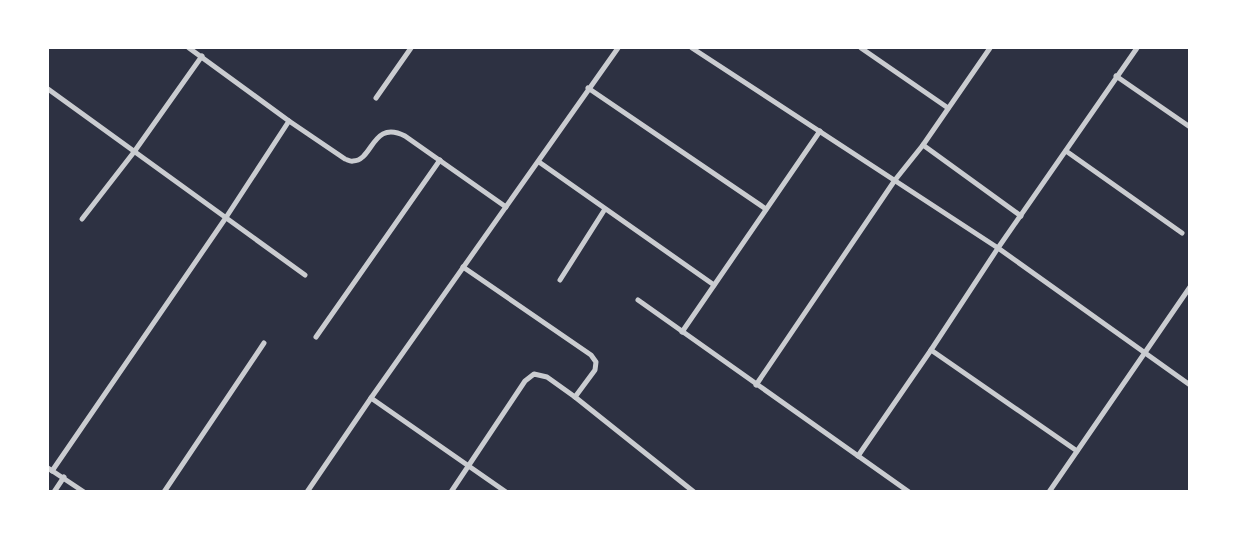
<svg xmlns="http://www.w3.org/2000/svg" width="1237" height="539" font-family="Manrope,sans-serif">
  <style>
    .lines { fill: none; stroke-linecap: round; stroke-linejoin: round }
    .minor { stroke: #caccd0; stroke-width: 5 }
  </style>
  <rect width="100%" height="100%" fill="#2d3142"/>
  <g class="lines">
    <g class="minor">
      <path d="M189,48L289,121L345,159C348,160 351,162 353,161C373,161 372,119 405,136L506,207"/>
      <polyline points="692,48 998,248 1190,385"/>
      <polyline points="861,48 948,108"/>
      <polyline points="1116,76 1190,127"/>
      <polyline points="588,88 766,209"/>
      <polyline points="48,89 305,275"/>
      <polyline points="376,98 411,48"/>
      <polyline points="923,145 1021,216"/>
      <polyline points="1066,151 1182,233"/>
      <polyline points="539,162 714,285"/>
      <polyline points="82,219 134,152 202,56"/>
      <polyline points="463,267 591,355 596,362 595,370 575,397"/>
      <polyline points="560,280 605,209"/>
      <polyline points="638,300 909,492"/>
      <polyline points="682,332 820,131"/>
      <polyline points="316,337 440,160"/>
      <polyline points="931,350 1077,451"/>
      <polyline points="756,385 895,180 923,145 990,48"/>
      <polyline points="371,398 506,492"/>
      <polyline points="858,456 931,350 998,248 1137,48"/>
      <polyline points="48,468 84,492"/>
      <polyline points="52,471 225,219 289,121"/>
      <polyline points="54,492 64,477"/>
      <polyline points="164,492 264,343"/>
      <polyline points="307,492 371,398 618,48"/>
      <polyline points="451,492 525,381 534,374 547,377 575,397 694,492"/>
      <polyline points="1049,492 1190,287"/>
    </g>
  </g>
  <rect width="1237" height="539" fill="none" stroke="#ffffff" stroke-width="98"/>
</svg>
